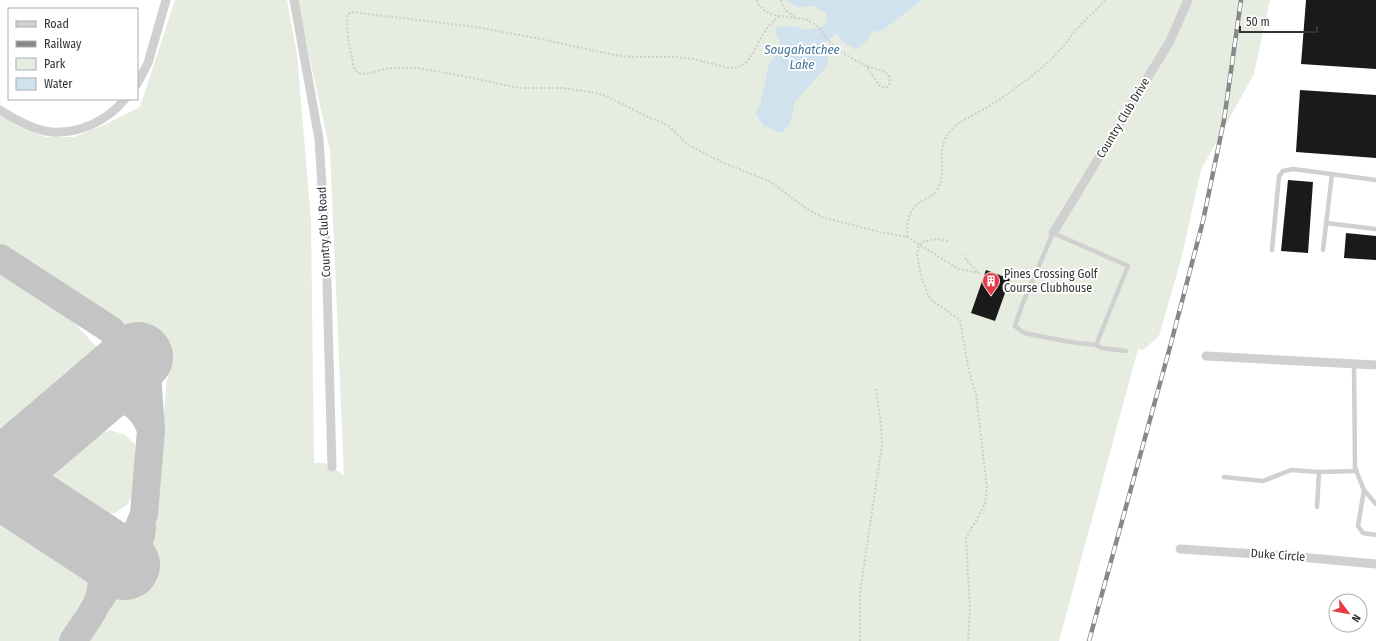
<svg xmlns="http://www.w3.org/2000/svg" width="1376" height="641" font-family="'Fira Sans Condensed',sans-serif">
  <style>
    .green { fill: #e6ecdf }
    .water { fill: #cfe2ee }
    .lines { fill: none; stroke-linecap: round; stroke-linejoin: round }
    .taxiway { stroke: #c4c4c4; stroke-width: 28 }
    .runway { stroke: #c4c4c4; stroke-width: 70 }
    .building { fill: #1a1a1a }
    .path { stroke: #cdcdcd; stroke-width: 2; stroke-dasharray: 2 2; stroke-linecap: butt }
    .lane { stroke: #d0d0d0; stroke-width: 4.5 }
    .street { stroke: #d0d0d0; stroke-width: 9 }
    .rail-casing { stroke: #888; stroke-width: 4.5 }
    .rail { stroke: #fff; stroke-width: 3; stroke-dasharray: 9; stroke-linecap: butt }
    .labels { text-anchor: middle; dominant-baseline: central; stroke-width: 4; stroke-linejoin: round; paint-order: stroke }
    .street-label { font-size: 12px; fill: #333; stroke: #fff }
    .poi-label { font-size: 12px; fill: #333; stroke: #fff; text-anchor: start }
    .water-label { font-size: 13px; font-style: italic; fill: #3f7597; stroke: #fff }
  </style>
  <rect width="100%" height="100%" fill="#fff"/>
  <g class="green">
    <polygon points="175,0 287,0 297,54 311,220 314,463 325,463 344,475 330,151 297,0 1270,0 1254,74 1201,170 1182,256 1159,336 1143,350 1138,349 1059,641 87,641 153,541 167,379 169,377 124,328 0,248 0,114 18,126 46,137 74,137 106,124 140,107"/>
    <polygon points="0,268 70,318 102,353 87,378 81,383 70,369 0,430"/>
    <polygon points="111,430 125,435 135,445 137,457 134,493 127,505 115,513 89,513 44,484 101,434"/>
    <path d="M8,515L80,563C101,592 76,616 59,641H0V522Z"/>
  </g>
  <path class="water" d="M786,0H922L883,30L872,32L866,41L857,49L846,45L837,33L825,43L829,56L827,66L795,102L790,123L782,133L764,126L755,113L760,105L769,64L779,51L780,41L776,36V28C780,27 784,26 788,26C805,28 812,34 827,22L826,13L813,6L797,7Z"/>
  <g class="lines">
    <g class="taxiway">
      <path d="M0,258L111,330C126,349 120,365 107,383"/>
      <polyline points="118,338 147,375 151,429"/>
      <polyline points="100,599 141,536 142,527"/>
      <path d="M73,641C80,630 89,619 95,607C106,588 101,565 96,546L112,545L129,539L138,529L144,514L151,430C139,395 114,395 83,404"/>
    </g>
    <g class="runway">
      <polyline points="0,475 138,357"/>
      <polyline points="0,483 125,565"/>
    </g>
  </g>
  <g class="building">
    <polygon points="1306,0 1376,0 1376,69 1301,64"/>
    <polygon points="1300,90 1376,95 1376,158 1296,152"/>
    <polygon points="1288,180 1313,182 1308,253 1281,251"/>
    <polygon points="1346,233 1376,236 1376,260 1344,258"/>
    <polygon points="986,270 1010,279 995,321 971,313"/>
  </g>
  <g class="lines">
    <g class="path">
      <polyline points="757,0 758,4 764,10 771,14 779,16 805,19 817,26 837,50 866,66 879,85 885,88 887,87 890,83 889,75 883,71 866,66"/>
      <path d="M781,0C782,8 788,13 795,17"/>
      <path d="M779,16C771,23 766,29 761,38C752,53 750,68 729,68L694,59L675,57H636L619,56L536,38L476,27L351,12L348,14C345,29 351,52 354,68L358,73L365,74L391,68H418L458,75L519,88H563L596,93L606,96L650,118L660,121L670,127L688,145L722,162L771,182L807,209L822,217L879,232L907,237L959,269L979,273L966,260L965,255"/>
      <path d="M907,237C907,222 908,209 922,201C928,198 934,195 937,190C949,172 933,150 951,130C958,122 968,118 977,113C991,105 1004,97 1017,87C1032,76 1047,65 1059,51C1066,44 1071,35 1078,28C1087,18 1097,9 1106,0"/>
      <polyline points="948,241 938,239 922,242 919,245 917,254 922,280 930,299 960,320 969,372 976,394 987,488 985,504 977,519 966,538 970,608 968,641"/>
      <polyline points="860,641 860,592 882,445 881,424 876,388"/>
    </g>
    <g class="lane">
      <polyline points="1326,223 1376,229"/>
      <polygon points="1053,233 1128,266 1096,345 1070,342 1024,333 1015,326 1022,305"/>
      <polyline points="1272,250 1279,176 1283,171 1293,169 1376,180"/>
      <polyline points="1323,250 1332,174"/>
      <polyline points="1096,345 1102,348 1126,351"/>
      <polyline points="1354,364 1355,468 1364,490 1376,504"/>
      <polyline points="1224,477 1263,481 1291,470 1319,472"/>
      <polyline points="1364,490 1358,526 1363,533 1376,535"/>
      <polyline points="1317,507 1319,472 1357,471"/>
    </g>
    <g class="street">
      <polyline points="294,0 319,139 326,246 332,467"/>
      <polyline points="137,84 148,63 166,0"/>
      <path d="M0,110C14,119 35,130 51,132C79,134 107,121 125,99"/>
      <polyline points="1053,233 1170,41 1188,0"/>
      <polyline points="1206,356 1376,365"/>
      <polyline points="1180,549 1289,556 1376,564"/>
    </g>
    <defs>
      <polyline id="rail" points="1089,641 1170,347 1203,221 1224,120 1241,0"/>
    </defs>
    <use href="#rail" class="rail-casing"/>
    <use href="#rail" class="rail"/>
  </g>
  <defs>
    <symbol id="building-pin" viewBox="-11 -11 22 30"><path d="M0 17L-7.5 6A9.5 9.5 0 1 1 7.5 6Z" fill="#e63946" stroke="#fff"/><path d="M-4-6H4V6H1V3H-1V6H-4ZM-2.5-4.3h1.7v1.8h-1.7ZM.8-4.3h1.7v1.8H.8ZM-2.5-1h1.7V.8h-1.7ZM.8-1h1.7V.8H.8Z" fill="#fff"/></symbol>
  </defs>
  <g fill-rule="evenodd">
    <use href="#building-pin" x="981" y="271" width="20" height="27"/>
  </g>
  <g class="labels">
    <g class="street-label">
      <text transform="translate(1123 118) rotate(-59)">Country Club Drive</text>
      <text transform="translate(324 232) rotate(-93)">Country Club Road</text>
      <text transform="translate(1278 555) rotate(4)">Duke Circle</text>
    </g>
    <g class="poi-label">
      <text x="1004" y="274">Pines Crossing Golf<tspan x="1004" dy="14">Course Clubhouse</tspan></text>
    </g>
    <g class="water-label">
      <text x="802" y="49">Sougahatchee<tspan x="802" dy="15">Lake</tspan></text>
    </g>
  </g>
  <rect x="8" y="8" width="130" height="92" fill="#ffffff" stroke="#adadad"/>
  <rect x="16" y="21" width="20" height="6" fill="#d0d0d0" stroke="#adadad"/>
  <text x="44" y="28" font-size="12" fill="#333333">Road</text>
  <rect x="16" y="41" width="20" height="6" fill="#888888" stroke="#adadad"/>
  <text x="44" y="48" font-size="12" fill="#333333">Railway</text>
  <rect x="16" y="58" width="20" height="12" fill="#e6ecdf" stroke="#adadad"/>
  <text x="44" y="68" font-size="12" fill="#333333">Park</text>
  <rect x="16" y="78" width="20" height="12" fill="#cfe2ee" stroke="#adadad"/>
  <text x="44" y="88" font-size="12" fill="#333333">Water</text>
  <g transform="translate(1348 613) rotate(122)"><circle r="19" fill="#ffffff" stroke="#adadad"/>
  <path d="M0-3L7 15L0 10L-7 15Z" fill="#e63946"/>
  <text y="-6" font-size="11" font-weight="bold" text-anchor="middle" fill="#333333">N</text>
  </g>
  <path d="M1240 26v6h77v-6" fill="none" stroke="#333333" stroke-width="2"/>
  <text x="1246" y="26" font-size="12" fill="#333333" stroke="#ffffff" stroke-width="3" paint-order="stroke">50 m</text>
</svg>
